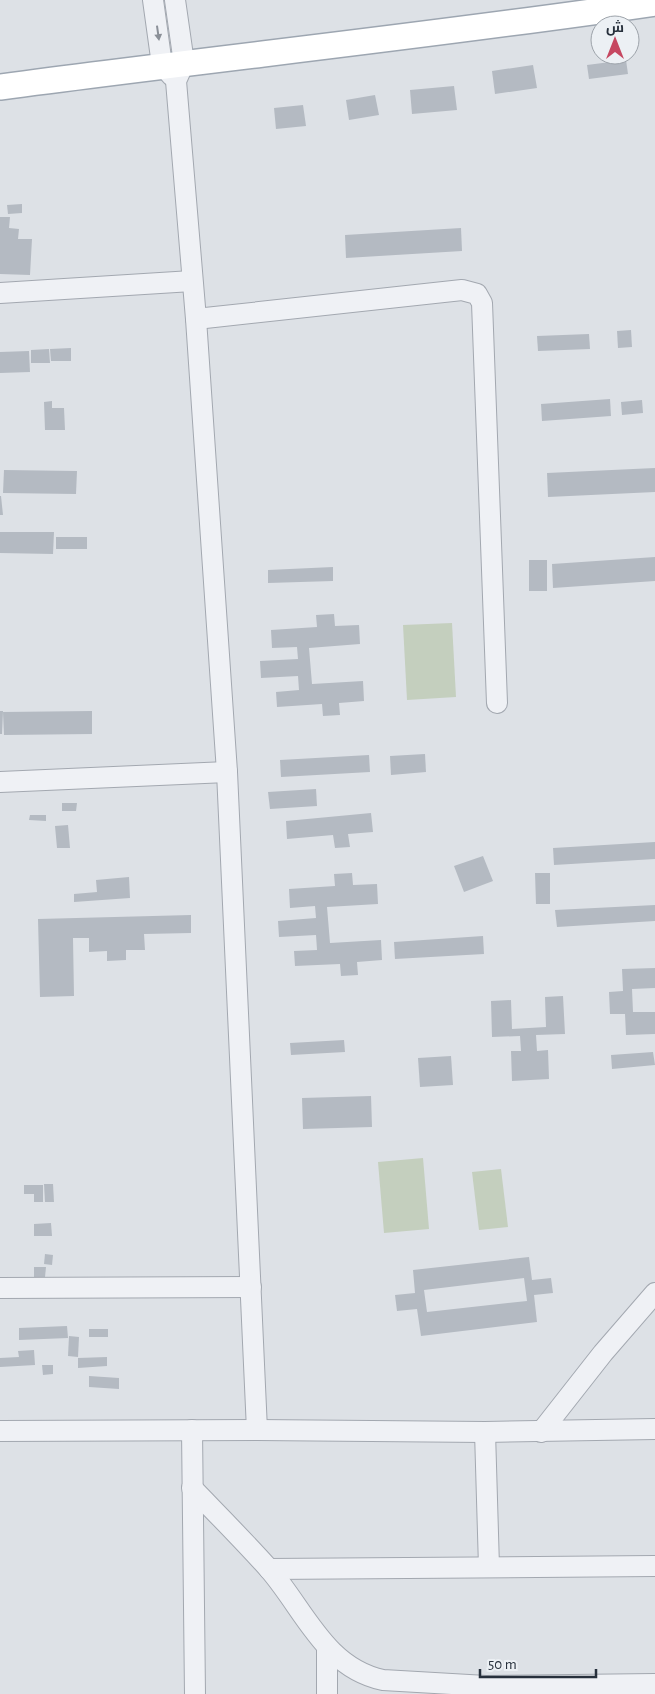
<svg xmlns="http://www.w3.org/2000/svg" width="655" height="1694" font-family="'Alegreya Sans',Cairo,sans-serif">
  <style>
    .green { fill: #c4cfbe }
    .building { fill: #b4bac2; fill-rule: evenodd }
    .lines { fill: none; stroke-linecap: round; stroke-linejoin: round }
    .minor-casing { stroke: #a3a8b0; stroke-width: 22 }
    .major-casing { stroke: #9da6b1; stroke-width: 28 }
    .minor { stroke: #eff1f5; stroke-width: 20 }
    .major { stroke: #fff; stroke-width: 25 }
    .oneway { fill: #8b9098 }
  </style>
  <rect width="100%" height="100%" fill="#dde1e6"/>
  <g class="green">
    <polygon points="452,623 456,697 407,700 403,625"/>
    <polygon points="423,1158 429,1229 384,1233 378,1162"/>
    <polygon points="501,1169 508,1227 479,1230 472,1172"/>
  </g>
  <g class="building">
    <polygon points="626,60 628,74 589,79 587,65"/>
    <polygon points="533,65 537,88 495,94 492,71"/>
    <polygon points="454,86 457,110 412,114 410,90"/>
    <polygon points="375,95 379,115 349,120 346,100"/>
    <polygon points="303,105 306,126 276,129 274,108"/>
    <polygon points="22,204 22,213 8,214 7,205"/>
    <polygon points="0,217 10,217 9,228 19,229 18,239 32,239 30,275 0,274"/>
    <polygon points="461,228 462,251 346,258 345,235"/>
    <polygon points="631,330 632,347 618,348 617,331"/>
    <polygon points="589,334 590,349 538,351 537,336"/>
    <polygon points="71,348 71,361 51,361 50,349"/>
    <polygon points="49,349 50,363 31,363 31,350"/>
    <polygon points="29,351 30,372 0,373 0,352"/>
    <polygon points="610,399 611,416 542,421 541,404"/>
    <polygon points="642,400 643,413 622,415 621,402"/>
    <polygon points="52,401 52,408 64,408 65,430 45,430 44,402"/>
    <polygon points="655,468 655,492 548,497 547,473"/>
    <polygon points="4,470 77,471 76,494 3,493"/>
    <polygon points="0,496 1,496 3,515 0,515"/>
    <polygon points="0,532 54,532 53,554 0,553"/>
    <rect x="56" y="537" width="31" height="12"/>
    <polygon points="655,557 655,581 553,588 552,564"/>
    <rect x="529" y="560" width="18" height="31"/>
    <polygon points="333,567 333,581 268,583 268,570"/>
    <polygon points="334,614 335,626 359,625 360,644 309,648 312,684 363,681 364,701 339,703 340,715 323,716 322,704 277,707 276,692 299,690 298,676 261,678 260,661 298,659 297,647 272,648 271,630 317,627 316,615"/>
    <polygon points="0,711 3,711 2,734 0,734"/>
    <polygon points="92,711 92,734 4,735 3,712"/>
    <polygon points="425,754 426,772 391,775 390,756"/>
    <polygon points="369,755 370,772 281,777 280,760"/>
    <polygon points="316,789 317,806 270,809 268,792"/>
    <polygon points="62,803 77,803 76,811 62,811"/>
    <polygon points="371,813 373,832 348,834 350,847 335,848 333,835 287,839 286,821"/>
    <polygon points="30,815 46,815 46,821 29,820"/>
    <polygon points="68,825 70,848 57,848 55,826"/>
    <polygon points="655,842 655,859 554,865 553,848"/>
    <polygon points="483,856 493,881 464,892 454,866"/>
    <polygon points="352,873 353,885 377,884 378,904 327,907 330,943 381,940 382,960 357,962 358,975 341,976 340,964 295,966 294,951 317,950 316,935 279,937 278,921 316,918 315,906 290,908 289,889 335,886 334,874"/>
    <polygon points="535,873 550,873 550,904 536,904"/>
    <polygon points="129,877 130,898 74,902 74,894 97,892 96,880"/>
    <polygon points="655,905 655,921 557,927 555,910"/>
    <polygon points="191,915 191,933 144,934 145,950 126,950 126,960 107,961 107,951 89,952 89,938 73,938 74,996 40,997 38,919"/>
    <polygon points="483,936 484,954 395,959 394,942"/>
    <polygon points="655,968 655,988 632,989 633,1012 655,1012 655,1034 626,1035 625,1014 610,1014 609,992 623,991 622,969"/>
    <polygon points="563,996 565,1034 536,1035 537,1051 548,1050 549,1079 512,1081 511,1051 521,1051 520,1036 492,1037 491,1001 511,1000 512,1029 546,1027 545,997"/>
    <polygon points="344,1040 345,1052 291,1055 290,1043"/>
    <polygon points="653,1052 655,1065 612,1069 611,1055"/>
    <polygon points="451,1056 453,1085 420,1087 418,1058"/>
    <polygon points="371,1096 372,1127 303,1129 302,1098"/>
    <polygon points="44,1184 53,1184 54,1202 45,1202"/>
    <polygon points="24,1185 43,1185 43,1202 34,1202 34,1194 24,1194"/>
    <polygon points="51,1223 52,1236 34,1236 34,1224"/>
    <polygon points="45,1254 53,1255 52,1265 44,1264"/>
    <path d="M529,1257L532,1280L551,1278L553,1293L534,1295L537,1322L421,1336L417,1309L397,1311L395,1295L415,1293L413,1270ZM524,1278L527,1301L427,1312L424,1290Z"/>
    <polygon points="34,1267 46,1267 45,1277 34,1277"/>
    <polygon points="67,1326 68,1338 19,1340 19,1328"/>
    <rect x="89" y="1329" width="19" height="8"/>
    <polygon points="69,1336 79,1337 78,1357 68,1356"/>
    <polygon points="34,1350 35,1365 0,1367 0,1358 19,1357 18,1351"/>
    <polygon points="107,1357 107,1366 78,1368 78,1358"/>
    <polygon points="42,1365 53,1365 53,1374 43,1375"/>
    <polygon points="89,1376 119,1378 119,1389 89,1387"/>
  </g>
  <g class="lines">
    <defs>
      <g id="minor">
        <polyline points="153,0 162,65 172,76"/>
        <polyline points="175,0 184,63 176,81 196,319 227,772 257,1430"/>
        <polyline points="0,293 192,281"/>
        <polyline points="196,319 462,290 477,294 482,303 497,703"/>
        <polyline points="0,782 227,772"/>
        <polyline points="0,1288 251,1287"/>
        <polyline points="192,1430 195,1694"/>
        <polyline points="0,1431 257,1430 485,1432 655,1429"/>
        <polyline points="485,1432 489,1567"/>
        <polyline points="541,1432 603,1353 655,1293"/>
        <path d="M192,1488C218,1515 244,1541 269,1569C304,1609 325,1668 383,1680L486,1686L655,1684"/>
        <polyline points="269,1569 655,1566"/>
        <polyline points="327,1648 327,1694"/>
      </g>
      <path id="major" d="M0,87C218,58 437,35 655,3"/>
    </defs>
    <use href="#minor" class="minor-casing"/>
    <use href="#major" class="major-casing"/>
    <use href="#minor" class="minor"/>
    <use href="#major" class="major"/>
  </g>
  <defs><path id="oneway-solid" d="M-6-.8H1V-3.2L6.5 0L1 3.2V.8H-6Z" transform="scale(1.25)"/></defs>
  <use class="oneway" href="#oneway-solid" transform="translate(158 33) rotate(82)"/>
  <g transform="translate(615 40)"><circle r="24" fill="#ecf0f4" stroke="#9da3aa"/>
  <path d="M0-4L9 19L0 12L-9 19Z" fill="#c64761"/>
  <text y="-8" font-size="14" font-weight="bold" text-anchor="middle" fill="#27303c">ش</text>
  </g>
  <path d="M480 1669v8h116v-8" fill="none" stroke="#27303c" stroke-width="2.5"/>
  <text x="488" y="1669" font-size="15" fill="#27303c" stroke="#ecf0f4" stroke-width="4" paint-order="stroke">50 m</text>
</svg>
